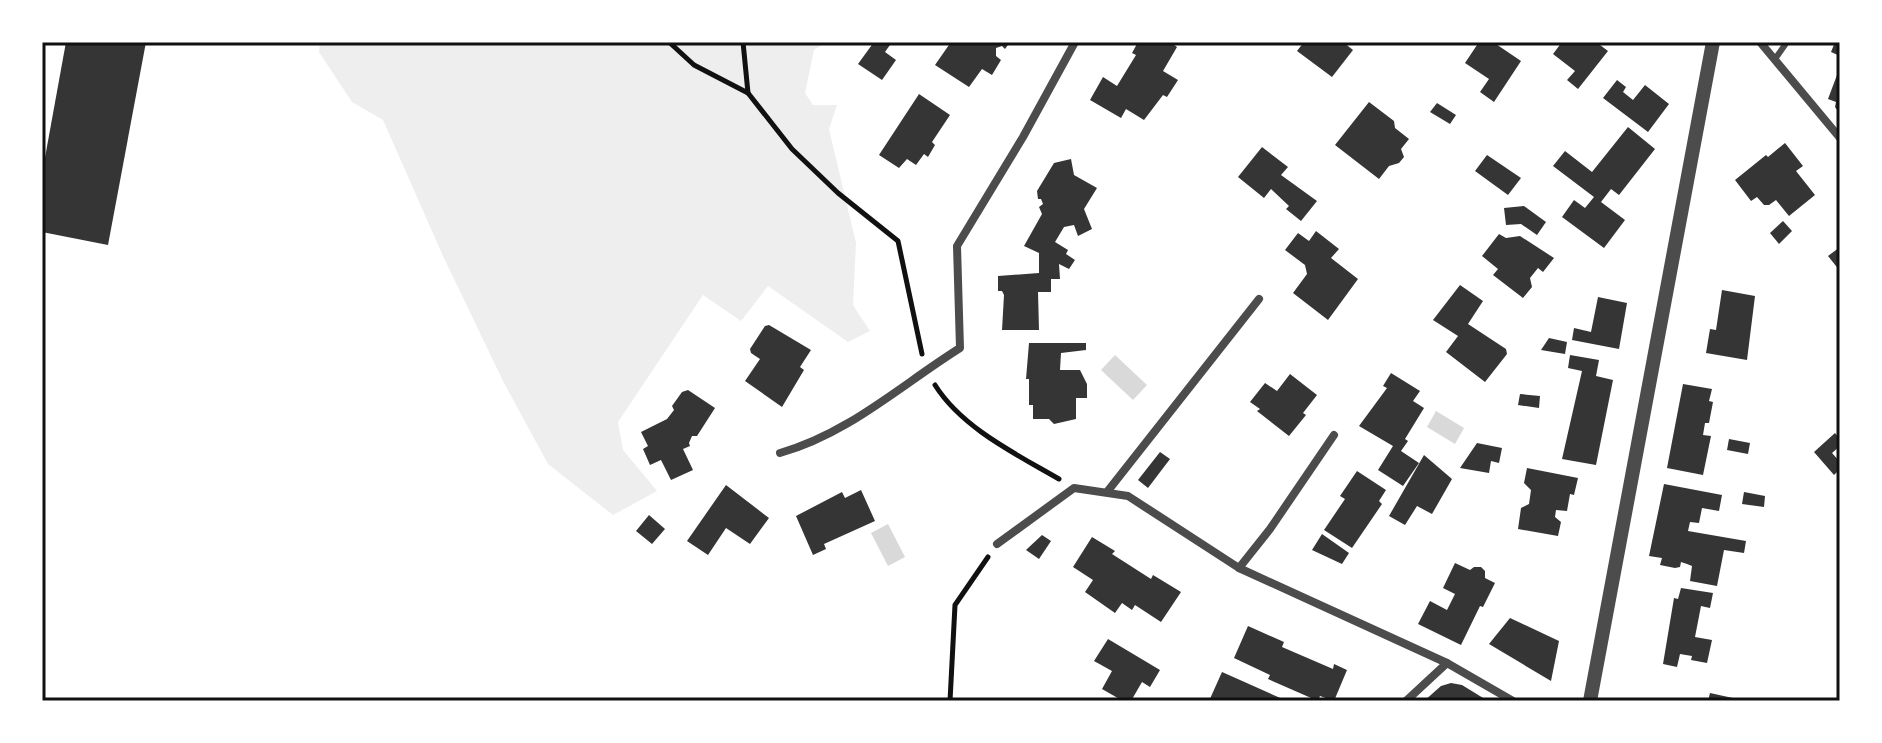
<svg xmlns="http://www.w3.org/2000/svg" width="1882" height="743" font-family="Karla,sans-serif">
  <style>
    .green { fill: #eee }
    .water { fill: #d9d9d9 }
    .building { fill: #353535 }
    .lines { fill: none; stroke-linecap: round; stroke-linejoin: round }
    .path { stroke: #111; stroke-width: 5 }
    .service { stroke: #4c4c4c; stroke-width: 6 }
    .minor { stroke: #4c4c4c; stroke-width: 8 }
    .tertiary { stroke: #4c4c4c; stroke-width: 14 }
    .neatline { fill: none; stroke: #111; stroke-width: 3 }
  </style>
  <rect width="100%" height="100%" fill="#fff"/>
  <polygon class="green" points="320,42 826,42 814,50 805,93 813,105 837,105 829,129 856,243 853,305 870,331 848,342 768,286 741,321 703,295 618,422 623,450 657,491 613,515 548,464 503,381 443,256 383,120 352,102 319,52"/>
  <g class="water">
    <polygon points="1115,355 1147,385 1133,400 1101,370"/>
    <polygon points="1436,411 1464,428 1455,444 1427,427"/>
    <polygon points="888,524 905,557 888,566 871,533"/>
  </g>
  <g class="building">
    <polygon points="66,42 146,42 108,245 42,232 42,174"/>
    <polygon points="874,42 892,42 885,52 896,60 882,80 858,64"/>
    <polygon points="951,42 1010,42 1005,49 1002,46 996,48 996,56 1001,60 992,75 982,69 969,87 935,65"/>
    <polygon points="1138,42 1170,42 1177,47 1163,71 1178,80 1167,97 1163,95 1144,120 1126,109 1121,118 1090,100 1103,77 1117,86 1136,55 1132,53"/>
    <polygon points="1304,42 1343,42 1353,50 1332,77 1297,51"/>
    <polygon points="1479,42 1493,42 1521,61 1494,102 1480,92 1489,79 1465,63"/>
    <polygon points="1562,42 1596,42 1608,51 1578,89 1567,80 1575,71 1553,54"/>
    <polygon points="1835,42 1840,42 1840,56 1831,52"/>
    <polygon points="1840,67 1840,114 1835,107 1836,102 1828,99"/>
    <polygon points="1617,80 1626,87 1623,92 1633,100 1645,85 1669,104 1648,132 1603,98"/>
    <polygon points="919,94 950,115 932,142 935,145 928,157 924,154 916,165 907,159 899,168 879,155"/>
    <polygon points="1369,102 1394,121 1395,128 1409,139 1401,149 1404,157 1399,163 1389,166 1379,179 1335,145"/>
    <polygon points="1437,103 1456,115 1450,124 1430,112"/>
    <polygon points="1628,127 1655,149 1619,195 1611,189 1601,202 1625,220 1604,248 1562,217 1574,200 1585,208 1594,197 1553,166 1565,151 1592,172"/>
    <polygon points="1785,143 1803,166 1796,171 1815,195 1789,216 1776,200 1769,205 1764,205 1757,197 1751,201 1735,180 1766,155 1768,157"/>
    <polygon points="1262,147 1288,167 1281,175 1317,201 1301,221 1286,209 1289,206 1271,189 1264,198 1238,177"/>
    <polygon points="1487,155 1521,178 1508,195 1475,171"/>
    <polygon points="1071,159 1074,175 1097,188 1084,209 1092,229 1078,236 1074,225 1064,227 1055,242 1068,250 1066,254 1075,260 1069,269 1059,264 1060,279 1051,279 1051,292 1038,292 1039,330 1002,330 1004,295 1002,291 998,291 998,276 1039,273 1039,253 1024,246 1042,214 1039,207 1043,204 1041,199 1038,199 1037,191 1054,163"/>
    <polygon points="1524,206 1546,222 1537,235 1521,224 1506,225 1504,208"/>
    <polygon points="1783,221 1792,231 1779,244 1770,233"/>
    <polygon points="1316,231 1339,249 1331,258 1358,279 1328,320 1293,293 1307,274 1305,265 1285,250 1298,233 1309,241"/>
    <polygon points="1499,234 1506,238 1520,236 1554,258 1543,272 1538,268 1530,278 1532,287 1523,298 1493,275 1498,269 1482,256"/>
    <polygon points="1840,247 1840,271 1828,256"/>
    <polygon points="1460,285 1483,301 1468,324 1506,349 1507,354 1485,382 1446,352 1458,336 1433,320"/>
    <polygon points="1722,290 1755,296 1747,360 1706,353 1710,329 1716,330"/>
    <polygon points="1598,297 1627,303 1619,349 1572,340 1574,328 1591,332"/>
    <polygon points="769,325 811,350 800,367 804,370 782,407 745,381 760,359 751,353 750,349 765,326"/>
    <polygon points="1549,338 1567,342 1565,354 1541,350"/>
    <polygon points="1029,343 1086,343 1086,350 1061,353 1060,370 1080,370 1087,384 1087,398 1076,398 1076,419 1054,424 1049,419 1033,419 1033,405 1029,405 1029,379 1026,379"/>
    <polygon points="1570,355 1599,360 1596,376 1613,380 1596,465 1562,459 1582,371 1568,368"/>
    <polygon points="1391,373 1420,391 1413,401 1424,408 1405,439 1408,441 1401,451 1419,463 1403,486 1378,470 1393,446 1359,426 1387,388 1383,386"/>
    <polygon points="1290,374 1317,395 1303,413 1306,415 1289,436 1257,411 1260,409 1250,402 1265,383 1277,391"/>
    <polygon points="1683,384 1712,389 1709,401 1713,402 1709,423 1705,423 1703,435 1711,436 1703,475 1667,468"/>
    <polygon points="688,390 715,408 697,436 692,436 689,443 690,446 683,449 693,470 671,480 661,460 650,465 643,449 648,446 641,432 667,419 674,410 672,406 682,392"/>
    <polygon points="1520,394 1540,396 1539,408 1518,405"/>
    <polygon points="1835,433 1840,439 1840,446 1832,453 1840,462 1840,469 1834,475 1814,452"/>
    <polygon points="1729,439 1750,443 1748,454 1727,450"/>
    <polygon points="1477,443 1502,448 1499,463 1491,461 1489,473 1460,468"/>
    <polygon points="1160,452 1170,459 1148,488 1138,480"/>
    <polygon points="1424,455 1452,479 1432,514 1417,506 1405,525 1389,516"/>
    <polygon points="1527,468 1578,478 1574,495 1570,494 1567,511 1556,510 1555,517 1561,522 1558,536 1518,529 1521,508 1529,504 1531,490 1524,483"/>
    <polygon points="1357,471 1386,490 1379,501 1382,504 1352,548 1324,530 1345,499 1340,496"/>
    <polygon points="1664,484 1722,495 1719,511 1702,508 1699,523 1690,522 1688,531 1746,541 1744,553 1724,550 1717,586 1690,581 1692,566 1687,564 1681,562 1680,567 1675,568 1660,565 1662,558 1649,556"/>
    <polygon points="726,485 769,518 750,544 726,528 708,555 687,541"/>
    <polygon points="861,490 875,521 824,544 826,549 813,555 796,516 842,492 845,498"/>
    <polygon points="1744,492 1765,496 1764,507 1742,504"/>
    <polygon points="649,515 665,529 652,544 636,531"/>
    <polygon points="1322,534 1349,553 1342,564 1312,550"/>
    <polygon points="1042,535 1051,541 1039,559 1026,550"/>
    <polygon points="1092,537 1115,551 1112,554 1151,579 1153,575 1181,592 1161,622 1135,605 1132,610 1122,603 1115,613 1085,592 1093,580 1073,567"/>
    <polygon points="1455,563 1470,570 1474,567 1481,567 1485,571 1485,578 1495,583 1483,607 1480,606 1461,645 1418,624 1430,601 1447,610 1455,594 1443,588"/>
    <polygon points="1681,588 1713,593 1710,608 1701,606 1695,637 1712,640 1707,663 1691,660 1692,656 1680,654 1677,667 1663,664 1674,598 1678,599"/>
    <polygon points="1510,618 1559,641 1551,681 1489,644"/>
    <polygon points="1248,626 1284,642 1282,647 1333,669 1334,664 1347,670 1334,701 1320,696 1318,701 1268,679 1270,675 1234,658"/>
    <polygon points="1108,639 1160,670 1150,687 1142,682 1131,701 1123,701 1102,689 1112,671 1094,661"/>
    <polygon points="1222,672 1287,701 1209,701"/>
    <polygon points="1451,683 1462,685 1488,701 1424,701 1441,686"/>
    <polygon points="1710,693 1742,700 1742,701 1708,701"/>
  </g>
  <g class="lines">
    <g class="path">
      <polyline points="669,42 694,65 748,93 792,149 838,193 898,241 922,354"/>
      <polyline points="743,42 748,93"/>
      <path d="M935,385C962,428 1016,454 1059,479"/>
      <polyline points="950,701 955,605 988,557"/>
    </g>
    <polyline class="service" points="1775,59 1787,42"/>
    <g class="minor">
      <polyline points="1760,42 1840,138"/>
      <path d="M780,453C848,434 901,385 960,348L957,246L1023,137L1075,42"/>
      <polyline points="1107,492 1259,299"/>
      <polyline points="997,544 1074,488 1128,496 1239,568 1447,663 1513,701"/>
      <polyline points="1239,568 1270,529 1334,435"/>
      <polyline points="1406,701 1447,663"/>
    </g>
    <polyline class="tertiary" points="1590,701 1713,42"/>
  </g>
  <rect width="1882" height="743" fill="none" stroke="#ffffff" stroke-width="88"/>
  <rect x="44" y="44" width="1794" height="655" class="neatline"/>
</svg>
